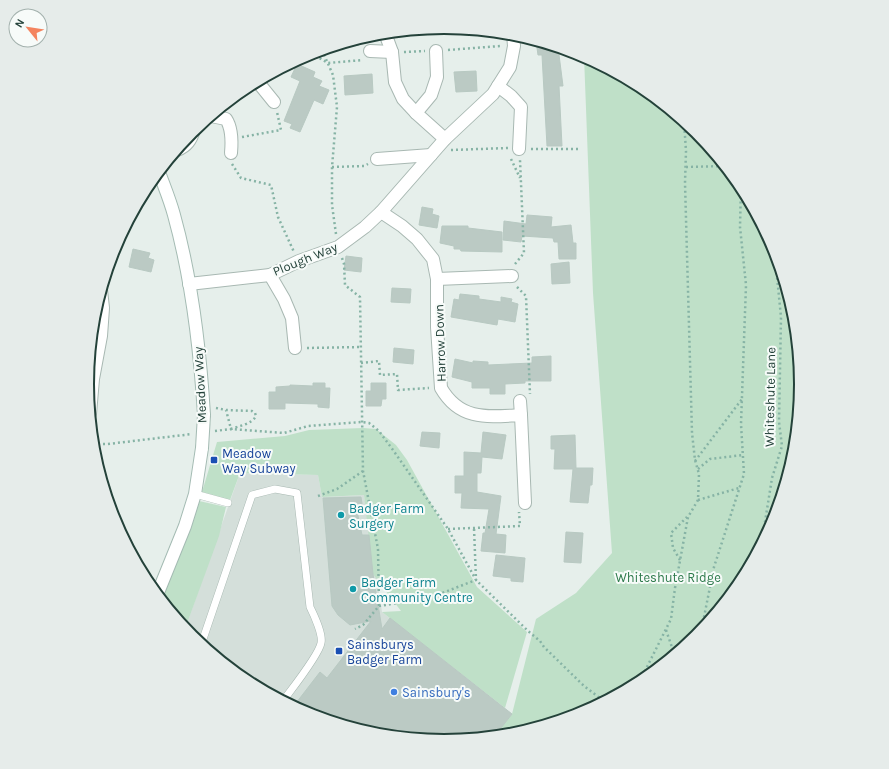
<svg xmlns="http://www.w3.org/2000/svg" width="889" height="769" font-family="Karla,sans-serif">
  <style>
    .built { fill: #d4dfda }
    .green { fill: #bfe0c8 }
    .building { fill: #bbcac4; stroke: #b8c9c2 }
    .lines { fill: none; stroke-linecap: round; stroke-linejoin: round }
    .lane-casing { stroke: #a8b8b2; stroke-width: 8 }
    .street-casing { stroke: #a8b8b2; stroke-width: 14 }
    .secondary-casing { stroke: #a4bbb3; stroke-width: 14 }
    .path { stroke: #86b3a5; stroke-width: 2.5; stroke-dasharray: 2 3; stroke-linecap: butt }
    .lane { stroke: #fff; stroke-width: 7 }
    .street { stroke: #fff; stroke-width: 12 }
    .secondary { stroke: #fff; stroke-width: 12 }
    .secondary-bridge-casing { stroke: #a4bbb3; stroke-width: 14; stroke-linecap: butt }
    .secondary-bridge { stroke: #fff; stroke-width: 12 }
    .transit-dot { fill: #1a4fb4; stroke: #f7fbf9; stroke-width: 1.5 }
    .culture-dot { fill: #0f9aa8; stroke: #f7fbf9; stroke-width: 1.5 }
    .shop-dot { fill: #3f7fe0; stroke: #f7fbf9; stroke-width: 1.5 }
    .labels { text-anchor: middle; dominant-baseline: central; stroke-width: 4; stroke-linejoin: round; paint-order: stroke }
    .street-label { font-size: 13px; fill: #24423a; stroke: #f7fbf9 }
    .transit-label { font-size: 13px; fill: #164399; stroke: #f7fbf9; text-anchor: start }
    .culture-label { font-size: 13px; fill: #0d838f; stroke: #f7fbf9; text-anchor: start }
    .park-label { font-size: 13px; fill: #2d7a4b; stroke: #f7fbf9 }
    .shop-label { font-size: 13px; fill: #366cbe; stroke: #f7fbf9; text-anchor: start }
    .rim { fill: none; stroke: #24423a; stroke-width: 2 }
  </style>
  <rect width="100%" height="100%" fill="#e6efeb"/>
  <polygon class="built" points="240,473 318,475 322,497 364,495 382,612 512,714 494,737 444,742 375,735 307,715 246,682 192,637 185,629"/>
  <g class="green">
    <polygon points="584,56 643,87 697,132 742,186 775,248 795,315 802,385 795,454 775,522 742,583 697,637 643,682 581,715 514,735 494,737 512,714 536,619 576,593 612,553 593,293"/>
    <polygon points="363,428 376,429 396,445 407,460 477,587 527,632 505,708 382,612 401,611 373,574 364,495 322,497 318,475 240,473 230,500 202,492 217,442 285,436 309,430"/>
    <polygon points="199,501 226,507 219,536 185,629 160,598"/>
  </g>
  <g class="building">
    <polygon points="536,41 558,47 563,86 559,86 562,146 547,146 542,55 538,55"/>
    <polygon points="297,64 315,72 313,77 322,81 319,86 329,90 323,104 314,100 300,132 290,128 292,124 284,121 300,81 291,77"/>
    <polygon points="476,71 477,91 456,92 454,72"/>
    <polygon points="372,74 373,93 345,95 344,76"/>
    <polygon points="422,207 433,209 432,214 439,216 437,228 419,225"/>
    <polygon points="527,215 552,217 551,227 571,225 573,243 576,243 576,259 559,259 558,242 554,242 553,238 522,236 521,242 503,240 504,221 526,224"/>
    <polygon points="442,226 468,226 468,228 502,232 502,252 461,251 460,249 454,249 454,246 440,243"/>
    <polygon points="133,249 150,253 148,258 154,260 151,272 129,267"/>
    <polygon points="346,256 362,258 361,272 344,270"/>
    <polygon points="569,262 570,283 552,284 551,264"/>
    <polygon points="392,288 411,289 410,303 391,302"/>
    <polygon points="460,294 479,296 479,299 501,302 501,297 512,299 511,302 518,304 515,322 498,319 497,325 451,317 454,299 459,300"/>
    <polygon points="394,348 414,350 413,364 393,362"/>
    <polygon points="551,356 551,381 525,381 525,383 505,384 505,394 490,394 490,388 472,388 472,382 452,377 455,359 473,363 473,361 488,362 488,365 532,363 532,357"/>
    <polygon points="313,383 325,383 325,388 330,388 329,408 318,407 318,404 285,403 285,409 269,409 269,392 276,392 276,387 290,386 290,385 313,386"/>
    <polygon points="371,383 386,383 386,399 382,399 381,406 366,406 366,391 371,391"/>
    <polygon points="422,432 440,433 439,448 420,446"/>
    <polygon points="483,432 506,435 502,459 482,457 481,473 477,473 477,492 501,496 496,534 506,535 505,553 481,551 483,533 485,533 489,509 461,508 462,493 455,493 455,476 464,476 464,452 481,453"/>
    <polygon points="575,435 576,468 593,468 592,485 590,485 588,503 570,502 573,469 554,469 555,449 551,449 551,436"/>
    <polygon points="361,497 363,510 357,511 362,535 369,535 373,574 382,629 390,618 512,714 494,737 444,742 375,735 307,715 293,707 320,672 327,678 371,621 350,625 338,615 332,606 323,498"/>
    <polygon points="566,532 583,533 581,563 564,562"/>
    <polygon points="496,555 525,558 523,582 511,581 511,578 493,576"/>
  </g>
  <g class="lines">
    <defs>
      <g id="lane">
        <polyline points="195,494 228,503"/>
        <path d="M201,645L252,495L275,489L297,493L310,607C314,615 323,635 321,643C319,655 291,690 283,701"/>
      </g>
      <g id="street">
        <polyline points="385,33 392,52 395,82 403,99 416,113 445,139"/>
        <polyline points="370,51 392,52"/>
        <polyline points="257,81 274,102"/>
        <polyline points="498,86 511,96 521,107 519,149"/>
        <polyline points="416,113 431,95 437,77 436,51"/>
        <path d="M211,116L226,119C232,128 232,142 231,153"/>
        <path d="M177,150C187,146 191,140 194,130"/>
        <polyline points="377,159 431,155"/>
        <path d="M381,212L402,226L417,239L433,259L437,279V327L441,388C460,421 488,417 521,415L525,503"/>
        <polyline points="270,275 284,299 292,318 295,348"/>
        <polyline points="437,279 512,276"/>
        <polyline points="189,284 270,275 299,261 338,247 365,227 381,212 445,139 493,94 510,67 514,46 513,34"/>
        <polyline points="520,401 521,415"/>
        <polyline points="90,414 93,379 101,336 103,308 101,290"/>
      </g>
      <g id="secondary">
        <path d="M159,172C164,186 170,200 174,215C192,280 200,348 204,415"/>
        <polyline points="157,595 185,526 195,494 202,448"/>
      </g>
    </defs>
    <use href="#lane" class="lane-casing"/>
    <use href="#street" class="street-casing"/>
    <use href="#secondary" class="secondary-casing"/>
    <g class="path">
      <polyline points="337,45 360,44"/>
      <polyline points="322,50 333,75 337,107 332,167 332,205 336,234"/>
      <polyline points="448,50 501,46"/>
      <polyline points="404,52 425,51"/>
      <polyline points="311,53 328,63 363,60"/>
      <polyline points="242,137 281,130 277,112"/>
      <polyline points="531,149 578,149"/>
      <polyline points="451,150 508,148"/>
      <polyline points="511,159 520,178"/>
      <polyline points="232,164 241,178 271,185 278,217 294,252"/>
      <polyline points="332,167 364,166 368,164"/>
      <polyline points="686,167 726,166"/>
      <polyline points="342,258 344,264 345,285 360,297 363,471 378,549 379,606 363,625 355,629"/>
      <polyline points="515,264 524,253 520,160"/>
      <polyline points="517,287 526,296 530,394"/>
      <polyline points="307,348 361,347"/>
      <polyline points="361,363 379,361 380,375 397,374 398,390 429,388"/>
      <path d="M216,408L226,410L252,411L255,413L256,416C252,424 239,426 231,429L226,410"/>
      <polyline points="215,431 231,429 284,433 308,426 362,422 369,423 379,431 393,450 448,529 476,580 528,631 540,641 544,647 584,686 605,702"/>
      <polyline points="93,444 108,444 192,434"/>
      <polyline points="695,461 742,399"/>
      <polyline points="698,469 710,459 743,455"/>
      <polyline points="318,496 337,489 363,471"/>
      <polyline points="698,500 739,488"/>
      <polyline points="448,529 520,526 519,512"/>
      <polyline points="761,547 772,478 782,446 779,422 781,317 774,246"/>
      <polyline points="680,560 673,548 671,533 687,517"/>
      <polyline points="379,606 429,598 476,580 474,528"/>
      <polyline points="666,630 675,656"/>
      <polyline points="701,632 714,567 744,474 741,424 746,285 740,227 741,185"/>
      <polyline points="638,685 671,619 675,588 688,517 698,500 699,474 695,460 692,433 685,183 686,151 684,121"/>
    </g>
    <use href="#lane" class="lane"/>
    <use href="#street" class="street"/>
    <use href="#secondary" class="secondary"/>
    <defs>
      <polyline id="secondary-bridge" points="202,448 204,415"/>
    </defs>
    <use href="#secondary-bridge" class="secondary-bridge-casing"/>
    <use href="#secondary-bridge" class="secondary-bridge"/>
  </g>
  <g class="transit-dot">
    <rect x="210" y="456" width="8" height="8" rx="2"/>
    <rect x="335" y="647" width="8" height="8" rx="2"/>
  </g>
  <g class="culture-dot">
    <circle cx="341" cy="515" r="4"/>
    <circle cx="353" cy="589" r="4"/>
  </g>
  <circle class="shop-dot" cx="394" cy="692" r="4"/>
  <g class="labels">
    <g class="street-label">
      <text transform="translate(305 259) rotate(-22)">Plough Way</text>
      <text transform="translate(440 343) rotate(-92)">Harrow Down</text>
      <text transform="translate(200 385) rotate(-93)">Meadow Way</text>
      <text transform="translate(770 397) rotate(-89)">Whiteshute Lane</text>
    </g>
    <g class="transit-label">
      <text x="222" y="453">Meadow<tspan x="222" dy="15">Way Subway</tspan></text>
      <text x="347" y="644">Sainsburys<tspan x="347" dy="15">Badger Farm</tspan></text>
    </g>
    <g class="culture-label">
      <text x="349" y="508">Badger Farm<tspan x="349" dy="15">Surgery</tspan></text>
      <text x="361" y="582">Badger Farm<tspan x="361" dy="15">Community Centre</tspan></text>
    </g>
    <g class="park-label">
      <text x="668" y="577">Whiteshute Ridge</text>
    </g>
    <g class="shop-label">
      <text x="402" y="692">Sainsbury's</text>
    </g>
  </g>
  <path d="M0 0H889V769H0ZM94 384a350 350 0 1 1 700 0a350 350 0 1 1-700 0Z" fill="#e6ecea" fill-rule="evenodd"/>
  <path class="rim" d="M94 384a350 350 0 1 1 700 0a350 350 0 1 1-700 0Z"/>
  <g transform="translate(28 28) rotate(300)"><circle r="19" fill="#f7fbf9" stroke="#a3b1ad"/>
  <path d="M0-3L7 15L0 10L-7 15Z" fill="#f4845f"/>
  <text y="-6" font-size="11" font-weight="bold" text-anchor="middle" fill="#24423a">N</text>
  </g>
</svg>
